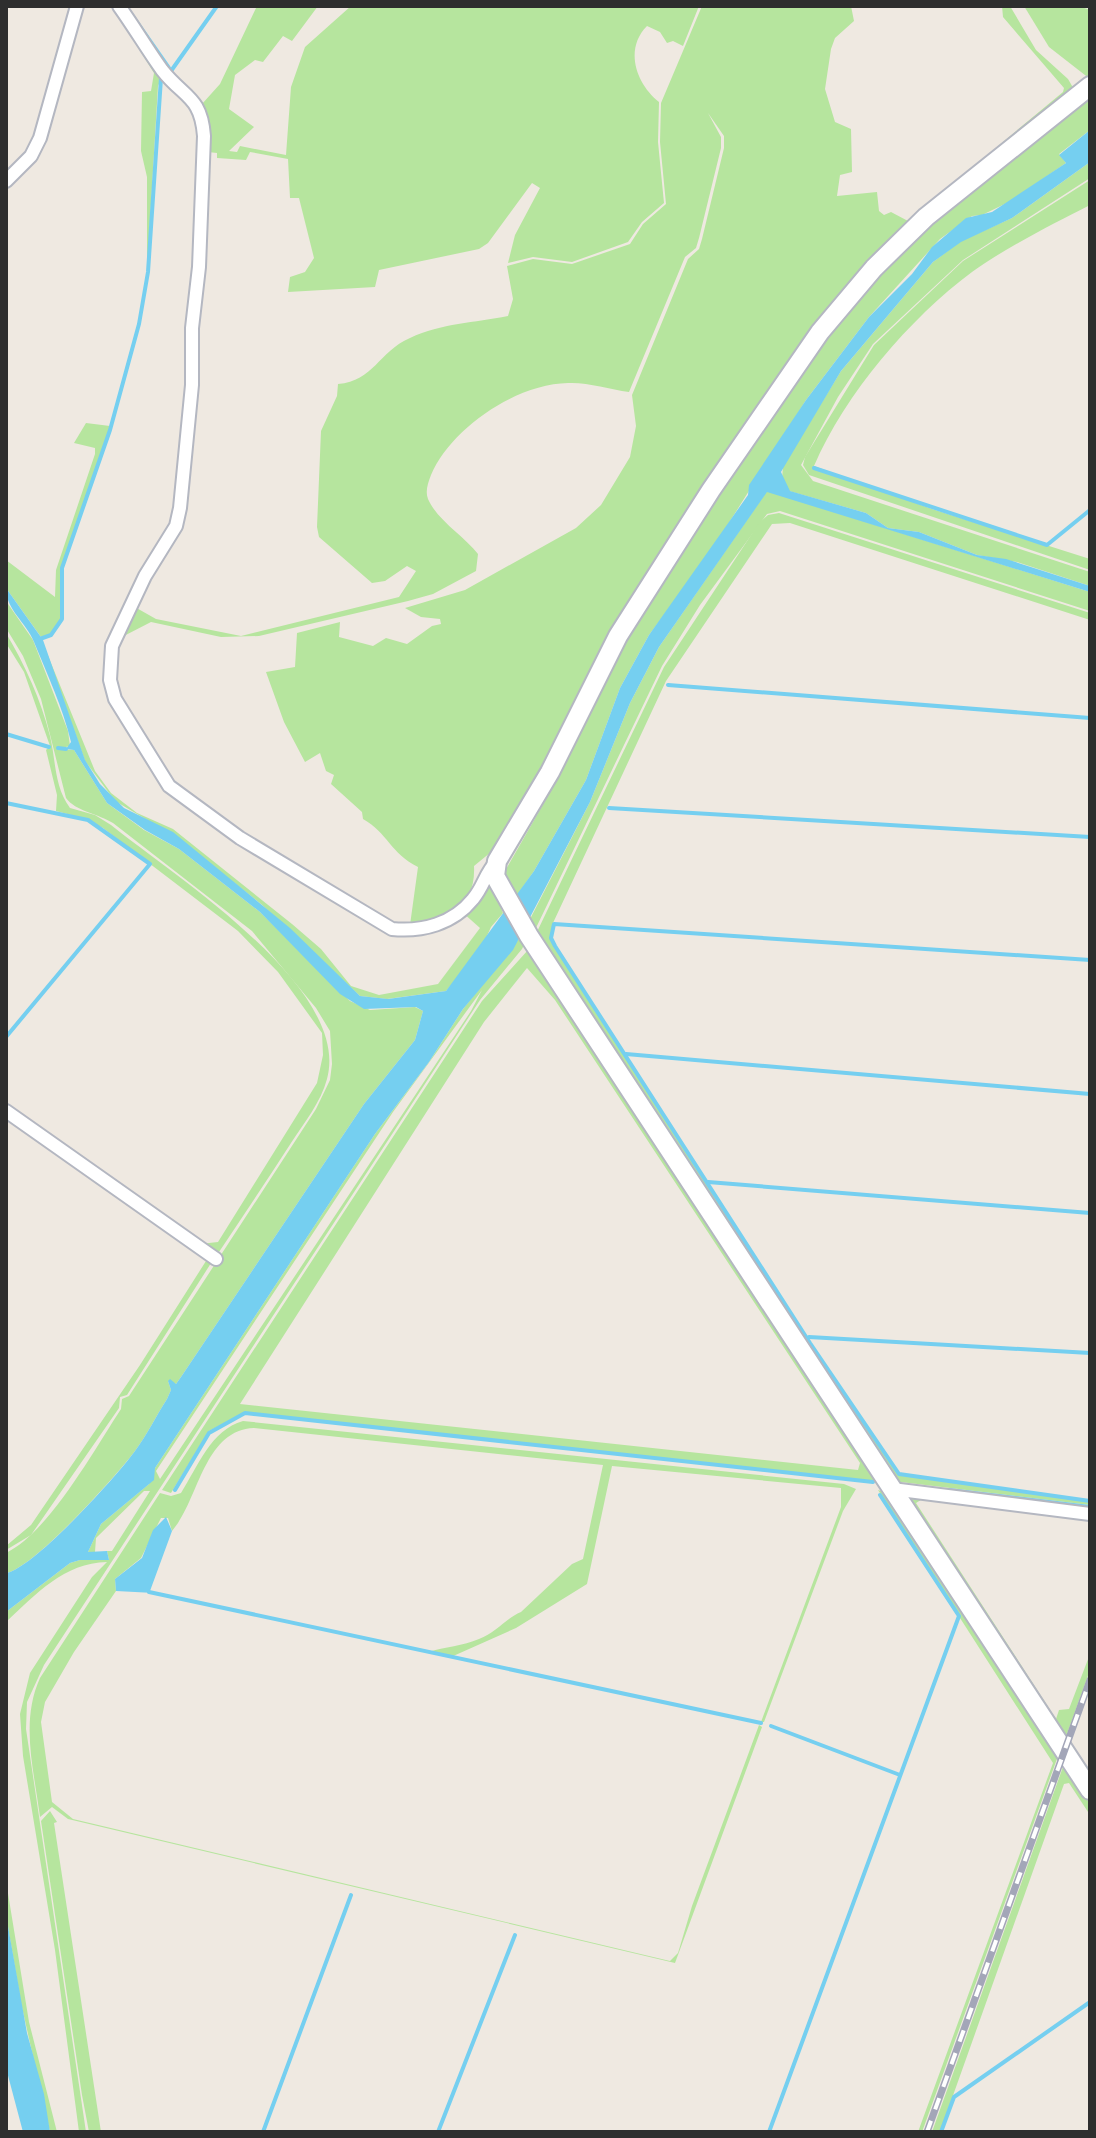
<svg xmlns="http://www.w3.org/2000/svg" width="1096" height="2138" font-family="Ubuntu,sans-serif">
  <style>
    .green { fill: #b6e59e; fill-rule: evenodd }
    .water { fill: #75cff0 }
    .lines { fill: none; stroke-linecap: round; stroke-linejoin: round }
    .stream { stroke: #75cff0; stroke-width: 4 }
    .street-casing { stroke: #b4b7c1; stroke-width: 16 }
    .secondary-casing { stroke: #b4b7c1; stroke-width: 22 }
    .street { stroke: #fff; stroke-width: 12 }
    .secondary { stroke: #fff; stroke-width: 18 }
    .rail-casing { stroke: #a3a6b8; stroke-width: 7 }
    .rail { stroke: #fff; stroke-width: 4; stroke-dasharray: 12; stroke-linecap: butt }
  </style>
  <rect width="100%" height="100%" fill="#efe9e1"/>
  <g class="green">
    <polygon points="112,6 115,6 162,77 158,86 147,272 147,177 141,151 142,92 151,91 154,73"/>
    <path d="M257,6H318L292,41L283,36L263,62L255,60L235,75L229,109L254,127L229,151L237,152L240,146L286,155L291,87L305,47L351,6H699L683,46L673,41L667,43L660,32L647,26C624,49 636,84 659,102L658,142L664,203L642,222L628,242L572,262L533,257L508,263L515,235L540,188L532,183L488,243L479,249L379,270L375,287L288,292L290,277L305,272L314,258L299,198H290L288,159L250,152L246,160L217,158V153L208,152V120L202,104L220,84Z"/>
    <path d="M702,6H851L854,21L835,38L831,49L825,89L835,122L851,129L852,172L840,175L837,196L877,192L879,211L884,215L891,212L908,221L1063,92L1064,88L1003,17L1002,6H1010L1036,50L1068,79L1075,91L872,265L574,709L502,843L474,866C476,909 447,917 410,925L418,867C390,853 388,833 363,819L362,812L331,784L334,775L326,771L320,753L305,762L284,722L266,672L295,667L297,633L340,622L339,637L373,646L386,638L407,644L432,626L441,624L440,619L421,617L405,608L465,590L576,528L601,505L630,457L636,426L632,395L688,259L699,249L702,239L724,148V136L708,113L721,137V148L699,238L696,248L685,257L629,392C609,389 587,382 568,383C516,384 451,428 431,475C428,483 425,491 428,499C437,520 464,536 478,554L476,571L433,594L408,601L259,636L221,637L151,622L118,639L133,606L156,619L241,636L399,597L416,571L407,566L385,581L372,583L319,537L317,527L321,431L337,396L338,384C374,381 378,352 410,338C442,323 474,323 508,316L513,299L507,266L533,259L572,264L630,244L643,224L666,204L660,142L661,103Z"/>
    <polygon points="1024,6 1079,6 1090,10 1090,79 1049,47"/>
    <polygon points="1090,95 1090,130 1059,154 1066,163 1009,202 982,215 972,216 940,239 869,317 806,400 710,553 649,635 620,688 586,780 534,871 513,901 503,876 505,871 545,801 641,608 821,341 912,238"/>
    <polygon points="1090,162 1090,178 963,260 873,344 838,397 801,465 813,481 1090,572 1090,586 1017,562 977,555 919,532 888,528 866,513 789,491 782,479 783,466 841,371 933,262 961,241 1012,218"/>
    <path d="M1090,180V205C1053,224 1005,248 972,272C910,318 845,394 814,466L932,509L1090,559V570L809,475L803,465L805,457L874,345L963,261Z"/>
    <polygon points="86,423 110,426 61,568 61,619 50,634 41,637 6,588 6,560 55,597 56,570 95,454 95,448 74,443"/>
    <polygon points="767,491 1090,592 1090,611 780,511 767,514 700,605 662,666 535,930 527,925 590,802 630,703 659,647"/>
    <polygon points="779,513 1090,613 1090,620 790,523 772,524 666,681 553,923 551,938 809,1344 899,1475 1090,1502 1090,1505 901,1482 899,1485 535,936 664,667 759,523 768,515"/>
    <path d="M6,601L33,640L68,731L70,746L58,749L74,750L107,803L144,830L179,849L260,912L350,1001L370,1010L415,1007L423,1011L415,1040L364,1104L181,1377L176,1384L168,1381L171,1390L167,1399C156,1416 147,1435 135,1451C116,1476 33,1569 6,1573V1553C49,1532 94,1450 121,1409L122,1399L129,1396L316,1109L330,1080L332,1064L330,1031L316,1008L252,931L113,823C99,814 75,811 66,798L41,699L23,656L6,628Z"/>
    <path d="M6,633C25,665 41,700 50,736C56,761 54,786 70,808L95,815L111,825C173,875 352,988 327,1079C321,1102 304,1123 291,1143C267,1180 242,1218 217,1255L200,1244L218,1242L317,1083L323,1055L322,1033L278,972L238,931L103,828L86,819L56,811L57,795L46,750L50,746L24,672L6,643Z"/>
    <polygon points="44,646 95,771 111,793 137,813 173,829 292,924 321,949 351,986 379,995 438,984 480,928 462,912 491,883 503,913 491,927 481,949 446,991 387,999 360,996 261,904 176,837 115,801 85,761"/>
    <path d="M519,939L524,945L522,949L480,1000L44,1665L27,1702L26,1729L86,2132H79L55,1950L23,1756L20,1714L30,1673L92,1577L107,1562C64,1563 36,1594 6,1622V1612L70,1563L80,1560H109L107,1551H112L150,1491H144L96,1538L95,1552H88L101,1524L149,1484L155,1468L375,1134L429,1062L463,1009ZM482,990L471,1011L160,1479L156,1471L393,1112Z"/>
    <path d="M528,950L879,1482L246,1412L209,1431L171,1493L162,1490L482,1001ZM527,968L555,1000L860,1463L858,1470L240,1404L484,1022Z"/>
    <polygon points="201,1251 213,1260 127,1395 120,1397 119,1408 31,1535 6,1550 6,1546 31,1525 140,1365 206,1261"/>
    <path d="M243,1421L844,1484L856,1489L843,1511L764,1722H761L841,1507V1488L612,1466L587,1584L516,1628L451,1657L428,1652C445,1647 463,1646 479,1639C496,1633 506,1618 521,1612L572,1564L583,1559L603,1465L254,1428C207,1430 200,1490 178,1523L172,1531L168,1518H161L141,1558L115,1579L116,1591L74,1652L45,1702L41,1722L52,1802L73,1819L670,1961L678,1953L692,1906L759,1725L762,1727L675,1963L68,1819L52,1807L40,1817C34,1770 20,1722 40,1678L160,1493L171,1496L181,1493C198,1466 211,1430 243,1421Z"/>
    <polygon points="878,1490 887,1493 1058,1756 922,2132 918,2132 1053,1763"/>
    <polygon points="910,1495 927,1496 916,1503 1056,1719 1059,1710 1069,1709 1090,1654 1090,1670 1064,1742 908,1498"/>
    <polygon points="1064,1764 1090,1804 1090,1815 1069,1783 1064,1784 940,2132 932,2132"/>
    <polygon points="50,1811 57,1822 54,1823 101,2132 89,2132 82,2095 41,1821"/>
    <polygon points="6,1881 29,2022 57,2132 50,2132 21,2003 6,1915"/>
  </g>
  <g class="water">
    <path d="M1090,130V162L1012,218L961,242L933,262L841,371L781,472L790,491L866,513L888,528L919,532L977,555L1006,559L1090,586V592L767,492L659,647L630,703L590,802L513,950L463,1009L429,1062L375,1134L155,1468L154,1480L101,1524L88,1552L107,1551L109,1560H80L70,1563L6,1612V1573C33,1569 116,1477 135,1451C147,1435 156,1416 167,1399L171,1390L168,1381L170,1379L176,1384L181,1377L364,1104L415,1040L423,1011L416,1007L364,1009L340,994L260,912L179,849L145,830L107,803L74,750L66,749L71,742C63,708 47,674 34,642C26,622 6,610 6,588L43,640L85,760L100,784L124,808L173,832L290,928L360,996L388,999L446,991L534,871L586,780L620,688L649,635L748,495L749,485L806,400L869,317L912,274L932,247L966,218L992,212L1066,163L1059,155Z"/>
    <polygon points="166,1517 172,1531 150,1591 154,1593 116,1591 115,1579 142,1558 153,1530"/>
    <polygon points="6,1915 27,2033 44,2094 50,2132 23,2132 6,2068"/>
  </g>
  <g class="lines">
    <g class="stream">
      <polyline points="127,8 171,71 217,6"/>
      <polyline points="814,468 1047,545 1090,510"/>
      <polyline points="37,640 51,635 62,619 62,568 110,430 139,324 148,272 161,78"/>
      <polyline points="668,685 1090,718"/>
      <polyline points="6,734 49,747"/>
      <polyline points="58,748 66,749"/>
      <polyline points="6,803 88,820 150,864 6,1037"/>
      <polyline points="609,808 1090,837"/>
      <polyline points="1090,960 554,924 551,938 555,946 810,1343 899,1474 1090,1501"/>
      <polyline points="626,1054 1090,1094"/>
      <polyline points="708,1182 1090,1213"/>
      <polyline points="809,1337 1090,1353"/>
      <polyline points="175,1490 209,1433 245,1413 873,1482"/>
      <polyline points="949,1490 1090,1507"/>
      <polyline points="149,1592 761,1723"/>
      <polyline points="771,1726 900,1775"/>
      <polyline points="263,2132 351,1895"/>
      <polyline points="438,2132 515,1935"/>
      <polyline points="769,2132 959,1616 880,1495"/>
      <polyline points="941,2132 954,2097 1090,2002"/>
    </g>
    <defs>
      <g id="street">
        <path d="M119,6C134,27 147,49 162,70C184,98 201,96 204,136L199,267L192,328V385L180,508L176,526L145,576L112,646L110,680L115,699L169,786L240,838L392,929C422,932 453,924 473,899C484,886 485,873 497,861"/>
        <polyline points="6,181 31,156 40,138 77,6"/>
        <polyline points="6,1111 216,1259"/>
        <polyline points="892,1489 1090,1514"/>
      </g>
      <polyline id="secondary" points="1090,86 926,217 874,268 820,332 711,490 618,636 550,772 497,861 495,876 529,936 1090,1790"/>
    </defs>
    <use href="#street" class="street-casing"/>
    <use href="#secondary" class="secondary-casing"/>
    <use href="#street" class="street"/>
    <use href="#secondary" class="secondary"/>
    <defs>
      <polyline id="rail" points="927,2132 1090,1680"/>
    </defs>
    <use href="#rail" class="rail-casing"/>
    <use href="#rail" class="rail"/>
  </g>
  <rect width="1096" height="2138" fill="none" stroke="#2e2e2e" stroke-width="16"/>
</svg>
